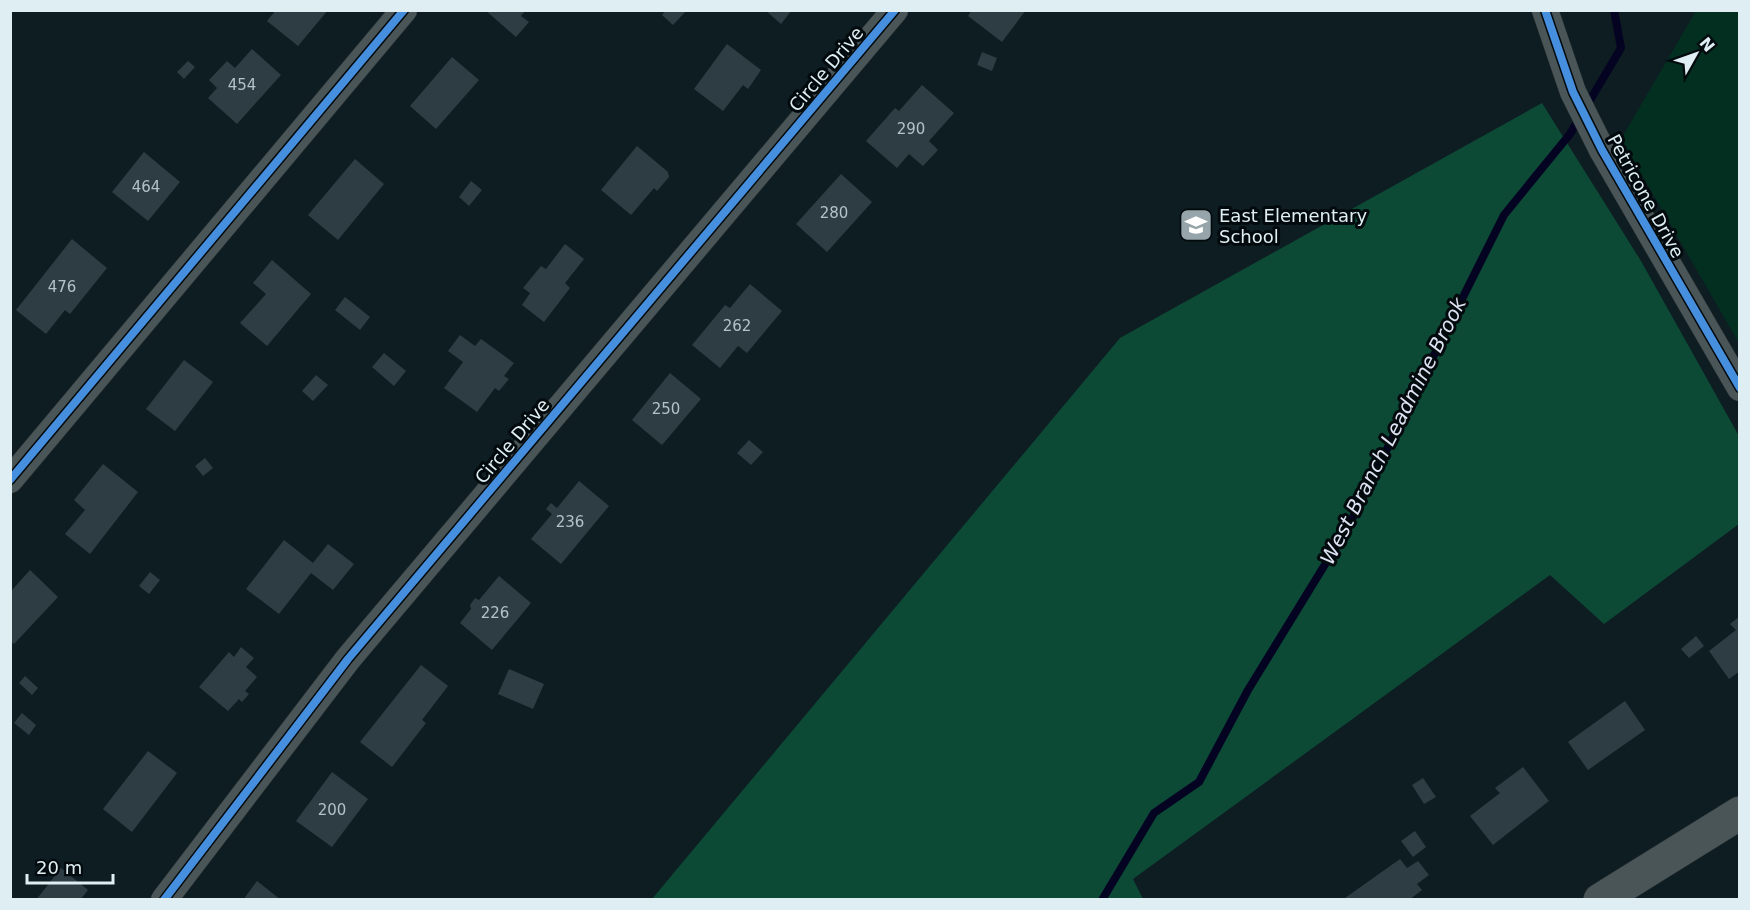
<svg xmlns="http://www.w3.org/2000/svg" width="1750" height="910" font-family="'DejaVu Sans',sans-serif">
  <style>
    .green { fill: #022f20 }
    .forest { fill: #0c4a36 }
    .lines { fill: none; stroke-linecap: round; stroke-linejoin: round }
    .stream { stroke: #050322; stroke-width: 8 }
    .building { fill: #2e3d44 }
    .minor-casing { stroke: #2c3639; stroke-width: 27 }
    .secondary-casing { stroke: #2c3639; stroke-width: 34 }
    .minor { stroke: #4a5558; stroke-width: 26 }
    .secondary { stroke: #4a5558; stroke-width: 33 }
    .cycleway-casing { stroke: #020a0d; stroke-width: 11 }
    .cycleway { stroke: #468fdf; stroke-width: 8 }
    .labels { text-anchor: middle; dominant-baseline: central; stroke-width: 6; stroke-linejoin: round; paint-order: stroke }
    .number-label { font-size: 15px; fill: #b2c2c7 }
    .street-label { font-size: 18px; fill: #deeef3; stroke: #020a0d }
    .poi-label { font-size: 18px; fill: #deeef3; stroke: #020a0d; text-anchor: start }
    .water-label { font-size: 20px; font-style: italic; fill: #dfe2f2; stroke: #020a0d }
  </style>
  <rect width="100%" height="100%" fill="#0e1d22"/>
  <polygon class="green" points="1696,11 1739,11 1739,343 1621,139"/>
  <polygon class="forest" points="1542,103 1641,261 1739,436 1739,524 1604,624 1550,575 1133,879 1143,899 652,899 1120,338"/>
  <g class="lines">
    <polyline class="stream" points="1102,900 1154,813 1199,782 1248,690 1348,527 1504,215 1570,134 1621,48 1614,10"/>
  </g>
  <g class="building">
    <polygon points="276,10 328,10 298,46 267,21"/>
    <polygon points="485,10 526,10 521,16 529,22 516,37"/>
    <polygon points="666,10 687,10 673,25 662,15"/>
    <polygon points="765,10 792,10 781,24"/>
    <polygon points="972,10 1026,10 1002,42 968,16"/>
    <polygon points="727,44 761,70 748,89 743,85 723,111 694,89"/>
    <polygon points="252,49 281,75 237,124 208,98 217,88 209,80 227,61 235,68"/>
    <polygon points="982,52 997,58 992,71 977,65"/>
    <polygon points="452,57 479,80 436,129 410,106"/>
    <polygon points="188,61 195,67 184,79 177,72"/>
    <polygon points="922,85 954,113 929,141 938,150 923,166 909,154 897,168 866,141 895,108 899,111"/>
    <polygon points="637,146 668,172 669,177 657,191 654,188 631,215 601,190"/>
    <polygon points="144,152 180,182 148,221 112,192"/>
    <polygon points="355,159 384,184 338,240 308,215"/>
    <polygon points="841,174 872,202 827,252 796,224"/>
    <polygon points="471,181 482,190 469,206 459,197"/>
    <polygon points="72,239 107,268 70,314 65,310 46,334 16,310"/>
    <polygon points="565,244 584,259 565,283 570,288 544,322 522,305 530,293 523,288 541,266 546,269"/>
    <polygon points="272,260 311,294 267,346 240,323 266,294 253,283"/>
    <polygon points="750,284 782,311 747,353 738,346 720,368 692,345 725,305 730,308"/>
    <polygon points="345,297 370,317 360,330 335,310"/>
    <polygon points="460,335 475,346 481,339 514,363 504,376 509,379 499,391 495,388 477,412 444,388 463,362 448,351"/>
    <polygon points="384,353 406,371 394,386 372,367"/>
    <polygon points="184,360 213,382 175,431 146,409"/>
    <polygon points="670,373 701,399 662,445 632,420"/>
    <polygon points="316,375 328,385 313,401 302,391"/>
    <polygon points="749,440 763,452 751,465 737,453"/>
    <polygon points="205,458 213,468 203,476 195,466"/>
    <polygon points="103,464 138,492 90,554 65,534 85,510 74,500"/>
    <polygon points="579,481 609,506 561,564 531,539 552,514 546,509 551,503 557,508"/>
    <polygon points="284,540 313,563 328,544 354,564 333,590 311,573 279,614 246,589"/>
    <polygon points="30,570 58,597 14,644 10,641 10,589 12,590"/>
    <polygon points="150,572 160,580 149,594 139,586"/>
    <polygon points="499,576 531,603 492,650 460,623 471,609 470,605 475,598 479,600"/>
    <polygon points="1740,616 1740,671 1729,679 1709,651 1736,630 1730,624"/>
    <polygon points="1696,636 1704,646 1689,658 1681,649"/>
    <polygon points="241,647 254,658 246,667 257,677 245,691 249,694 242,702 239,699 228,711 199,687 229,652 234,657"/>
    <polygon points="421,665 448,686 422,720 426,723 392,767 360,742"/>
    <polygon points="509,669 544,684 533,709 498,694"/>
    <polygon points="25,676 38,688 32,695 19,683"/>
    <polygon points="1625,701 1645,730 1588,770 1568,742"/>
    <polygon points="22,713 36,725 29,735 14,723"/>
    <polygon points="148,751 177,773 132,832 103,809"/>
    <polygon points="1523,767 1549,801 1493,845 1470,816 1500,793 1495,788"/>
    <polygon points="332,772 368,799 332,847 296,821"/>
    <polygon points="1423,778 1436,797 1424,804 1412,785"/>
    <polygon points="1415,831 1426,847 1413,857 1401,841"/>
    <polygon points="1400,859 1407,868 1418,861 1429,875 1417,884 1422,890 1409,900 1346,900 1345,898"/>
    <polygon points="61,868 88,890 80,900 36,900"/>
    <polygon points="257,881 281,900 243,900"/>
  </g>
  <g class="lines">
    <defs>
      <g id="minor">
        <polyline points="1545,10 1573,92 1602,150 1740,388"/>
        <polyline points="10,480 404,10"/>
        <polyline points="164,900 348,659 895,10"/>
      </g>
      <polyline id="secondary" points="1600,900 1740,813"/>
    </defs>
    <use href="#minor" class="minor-casing"/>
    <use href="#secondary" class="secondary-casing"/>
    <use href="#minor" class="minor"/>
    <use href="#secondary" class="secondary"/>
    <defs>
      <g id="cycleway">
        <polyline points="1545,10 1573,92 1602,150 1740,388"/>
        <polyline points="10,480 404,10"/>
        <polyline points="164,900 348,659 895,10"/>
      </g>
    </defs>
    <use href="#cycleway" class="cycleway-casing"/>
    <use href="#cycleway" class="cycleway"/>
  </g>
  <defs>
    <symbol id="school-square" viewBox="-11 -11 22 22"><rect x="-9" y="-9" width="18" height="18" rx="4" fill="#95a5aa" stroke="#020a0d"/><path d="M0-5L7-2L0 1L-7-2ZM-4 1L0 2.5L4 1V4Q0 6-4 4Z" fill="#fff"/></symbol>
  </defs>
  <g fill-rule="evenodd">
    <use href="#school-square" x="1177" y="206" width="38" height="38"/>
  </g>
  <g class="labels">
    <g class="number-label">
      <text x="242" y="85">454</text>
      <text x="911" y="129">290</text>
      <text x="146" y="187">464</text>
      <text x="834" y="213">280</text>
      <text x="62" y="287">476</text>
      <text x="737" y="326">262</text>
      <text x="666" y="409">250</text>
      <text x="570" y="522">236</text>
      <text x="495" y="613">226</text>
      <text x="332" y="810">200</text>
    </g>
    <g class="street-label">
      <text transform="translate(826 69) rotate(-50)">Circle Drive</text>
      <text transform="translate(1646 196) rotate(61)">Petricone Drive</text>
      <text transform="translate(512 441) rotate(-50)">Circle Drive</text>
    </g>
    <g class="poi-label">
      <text x="1219" y="215">East Elementary<tspan x="1219" dy="21">School</tspan></text>
    </g>
    <g class="water-label">
      <text transform="translate(1393 431) rotate(-63)">West Branch Leadmine Brook</text>
    </g>
  </g>
  <rect width="1750" height="910" fill="none" stroke="#deeef3" stroke-width="24"/>
  <g transform="translate(1696 54) rotate(50)" stroke="#020a0d" stroke-width="4.5" paint-order="stroke">
  <path d="M0-4.5L10 22L0 15L-10 22Z" fill="#deeef3"/>
  <text y="-9" font-size="16" font-weight="bold" text-anchor="middle" fill="#deeef3">N</text>
  </g>
  <path d="M27 874v9h86v-9" fill="none" stroke="#deeef3" stroke-width="3"/>
  <text x="36" y="874" font-size="18" fill="#deeef3" stroke="#020a0d" stroke-width="4.5" paint-order="stroke">20 m</text>
</svg>
